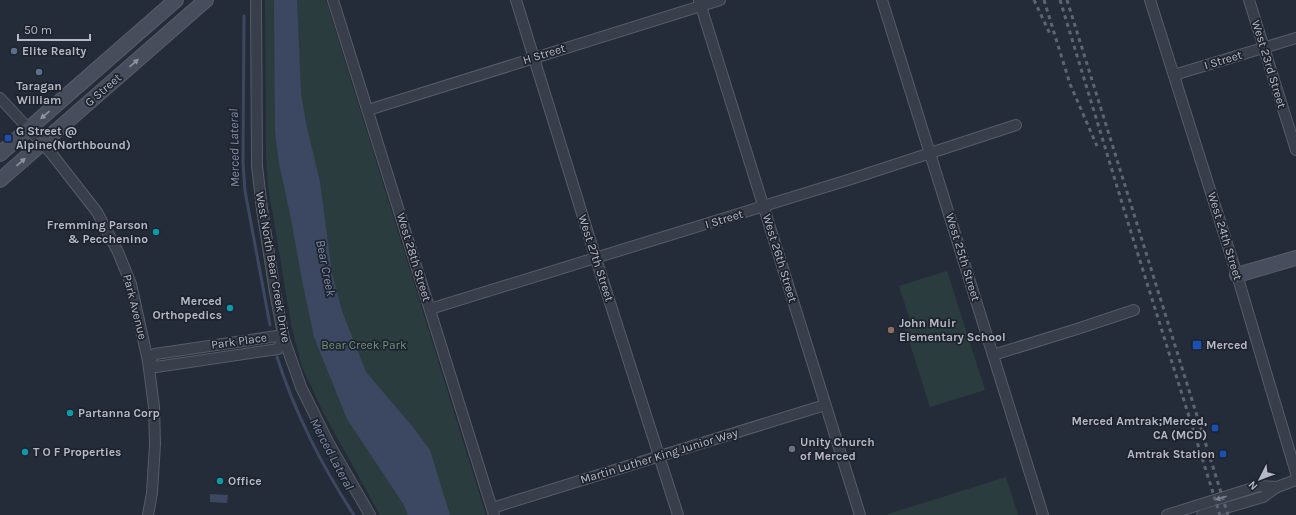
<svg xmlns="http://www.w3.org/2000/svg" width="1296" height="515" font-family="Karla,sans-serif">
  <style>
    .green { fill: #2b3c3e }
    .water { fill: #3c4861 }
    .lines { fill: none; stroke-linecap: round; stroke-linejoin: round }
    .stream { stroke: #3c4861; stroke-width: 3 }
    .minor-casing { stroke: #575c67; stroke-width: 12 }
    .secondary-casing { stroke: #575c67; stroke-width: 16 }
    .minor { stroke: #383e4a; stroke-width: 10 }
    .secondary { stroke: #474d5c; stroke-width: 14 }
    .rail { stroke: #5d6472; stroke-width: 3; stroke-dasharray: 4 4; stroke-linecap: butt }
    .oneway { fill: #8e93a0 }
    .oneway2 { fill: #7c828e }
    .service-dot { fill: #5c6f8a; stroke: #1e232e; stroke-width: 1.5 }
    .transit-dot { fill: #1a4fb4; stroke: #1e232e; stroke-width: 1.5 }
    .culture-dot { fill: #0f9aa8; stroke: #1e232e; stroke-width: 1.5 }
    .education-dot { fill: #8d6e63; stroke: #1e232e; stroke-width: 1.5 }
    .worship-dot { fill: #6b7280; stroke: #1e232e; stroke-width: 1.5 }
    .labels { text-anchor: middle; dominant-baseline: central; stroke-width: 3.5; stroke-linejoin: round; paint-order: stroke }
    .poi-label { font-size: 12px; font-weight: bold; fill: #b4b9c5; stroke: #1e232e; text-anchor: start }
    .street-label { font-size: 12px; fill: #b4b9c5; stroke: #1e232e }
    .park-label { font-size: 12px; fill: #6d947a; stroke: #1e232e }
    .water-label { font-size: 13px; font-style: italic; fill: #7e8daa; stroke: #1e232e }
  </style>
  <rect width="100%" height="100%" fill="#252c39"/>
  <g class="green">
    <polygon points="265,0 326,0 486,515 380,515 324,414 302,367 291,324 268,186 266,157"/>
    <polygon points="947,271 985,390 930,407 903,322 910,320 899,286"/>
    <polygon points="1006,477 1018,515 888,515 888,514"/>
  </g>
  <g class="water">
    <polygon points="274,0 297,0 301,94 306,123 320,182 332,274 342,311 366,372 412,426 430,450 450,515 408,515 404,505 347,419 314,337 302,280 291,219 279,163 275,132"/>
    <polygon points="210,494 228,495 227,503 210,502"/>
  </g>
  <g class="lines">
    <g class="stream">
      <polyline points="244,16 243,162 245,191 270,325"/>
      <path d="M277,357C294,411 323,468 354,515"/>
    </g>
    <defs>
      <g id="minor">
        <polyline points="256,0 257,166 262,209 275,292 284,339 301,387 328,442 370,515"/>
        <polyline points="333,0 494,515"/>
        <polyline points="516,0 596,259 678,515"/>
        <polyline points="699,0 860,515"/>
        <polyline points="882,0 1043,515"/>
        <polyline points="1150,0 1237,275 1296,473"/>
        <polyline points="1249,0 1296,150"/>
        <polyline points="1174,75 1296,38"/>
        <polyline points="0,98 51,153 97,212 118,252 131,284 148,361 154,407 155,444 152,493 148,515"/>
        <polyline points="368,110 720,0"/>
        <polyline points="430,309 848,180 1016,125"/>
        <polygon points="277,336 284,339 278,349 156,367 148,361 155,354"/>
        <polyline points="993,355 1077,329 1134,310"/>
        <polyline points="492,508 825,405"/>
        <polyline points="1167,515 1259,486 1277,487"/>
        <polyline points="1202,515 1263,497 1277,487 1296,480"/>
      </g>
      <g id="secondary">
        <polyline points="0,154 176,0"/>
        <polyline points="0,180 206,0"/>
        <polyline points="1237,275 1296,258"/>
      </g>
    </defs>
    <use href="#minor" class="minor-casing"/>
    <use href="#secondary" class="secondary-casing"/>
    <use href="#minor" class="minor"/>
    <use href="#secondary" class="secondary"/>
    <g class="rail">
      <polyline points="1034,0 1050,34"/>
      <polyline points="1044,0 1070,84 1097,146"/>
      <polyline points="1060,0 1130,229 1220,515"/>
      <polyline points="1067,0 1228,515"/>
    </g>
  </g>
  <defs><path id="oneway-solid" d="M-6-.8H1V-3.2L6.5 0L1 3.2V.8H-6Z"/></defs>
  <g class="oneway">
    <use href="#oneway-solid" transform="translate(134 63) rotate(-41)"/>
    <use href="#oneway-solid" transform="translate(45 115) rotate(139)"/>
    <use href="#oneway-solid" transform="translate(21 162) rotate(-41)"/>
  </g>
  <use class="oneway2" href="#oneway-solid" transform="translate(1221 498) rotate(162)"/>
  <g class="service-dot">
    <circle cx="14" cy="51" r="4"/>
    <circle cx="39" cy="72" r="4"/>
  </g>
  <g class="transit-dot">
    <rect x="4" y="134" width="8" height="8" rx="2"/>
    <rect x="1192" y="340" width="10" height="10" rx="2"/>
    <rect x="1211" y="424" width="8" height="8" rx="2"/>
    <rect x="1219" y="450" width="8" height="8" rx="2"/>
  </g>
  <g class="culture-dot">
    <circle cx="156" cy="232" r="4"/>
    <circle cx="230" cy="308" r="4"/>
    <circle cx="70" cy="413" r="4"/>
    <circle cx="25" cy="452" r="4"/>
    <circle cx="220" cy="481" r="4"/>
  </g>
  <circle class="education-dot" cx="891" cy="330" r="4"/>
  <circle class="worship-dot" cx="792" cy="449" r="4"/>
  <g class="labels">
    <g class="poi-label">
      <text x="22" y="51">Elite Realty</text>
      <text x="39" y="86" text-anchor="middle">Taragan<tspan x="39" dy="14">William</tspan></text>
      <text x="16" y="131">G Street @<tspan x="16" dy="14">Alpine(Northbound)</tspan></text>
      <text x="148" y="225" text-anchor="end">Fremming Parson<tspan x="148" dy="14">&amp; Pecchenino</tspan></text>
      <text x="222" y="301" text-anchor="end">Merced<tspan x="222" dy="14">Orthopedics</tspan></text>
      <text x="899" y="323">John Muir<tspan x="899" dy="14">Elementary School</tspan></text>
      <text x="1206" y="345">Merced</text>
      <text x="78" y="413">Partanna Corp</text>
      <text x="1207" y="421" text-anchor="end">Merced Amtrak;Merced,<tspan x="1207" dy="14">CA (MCD)</tspan></text>
      <text x="800" y="442">Unity Church<tspan x="800" dy="14">of Merced</tspan></text>
      <text x="33" y="452">T O F Properties</text>
      <text x="1215" y="454" text-anchor="end">Amtrak Station</text>
      <text x="228" y="481">Office</text>
    </g>
    <g class="street-label">
      <text transform="translate(544 54) rotate(-17)">H Street</text>
      <text transform="translate(1223 60) rotate(-17)">I Street</text>
      <text transform="translate(1269 64) rotate(73)">West 23rd Street</text>
      <text transform="translate(103 90) rotate(-41)">G Street</text>
      <text transform="translate(724 219) rotate(-17)">I Street</text>
      <text transform="translate(1225 236) rotate(73)">West 24th Street</text>
      <text transform="translate(414 257) rotate(73)">West 28th Street</text>
      <text transform="translate(963 257) rotate(73)">West 25th Street</text>
      <text transform="translate(596 258) rotate(72)">West 27th Street</text>
      <text transform="translate(780 258) rotate(73)">West 26th Street</text>
      <text transform="translate(273 267) rotate(80)">West North Bear Creek Drive</text>
      <text transform="translate(135 307) rotate(76)">Park Avenue</text>
      <text transform="translate(239 341) rotate(-8)">Park Place</text>
      <text transform="translate(659 456) rotate(-17)">Martin Luther King Junior Way</text>
    </g>
    <g class="park-label">
      <text x="364" y="345">Bear Creek Park</text>
    </g>
    <g class="water-label">
      <text transform="translate(234 148) rotate(-91)">Merced Lateral</text>
      <text transform="translate(326 268) rotate(79)">Bear Creek</text>
      <text transform="translate(332 454) rotate(62)">Merced Lateral</text>
    </g>
  </g>
  <g transform="translate(1260 479) rotate(228)" stroke="#1e232e" stroke-width="3" paint-order="stroke">
  <path d="M0-3L7 15L0 10L-7 15Z" fill="#b4b9c5"/>
  <text y="-6" font-size="11" font-weight="bold" text-anchor="middle" fill="#b4b9c5">N</text>
  </g>
  <path d="M18 34v6h72v-6" fill="none" stroke="#b4b9c5" stroke-width="2"/>
  <text x="24" y="34" font-size="12" fill="#b4b9c5" stroke="#1e232e" stroke-width="3" paint-order="stroke">50 m</text>
</svg>
